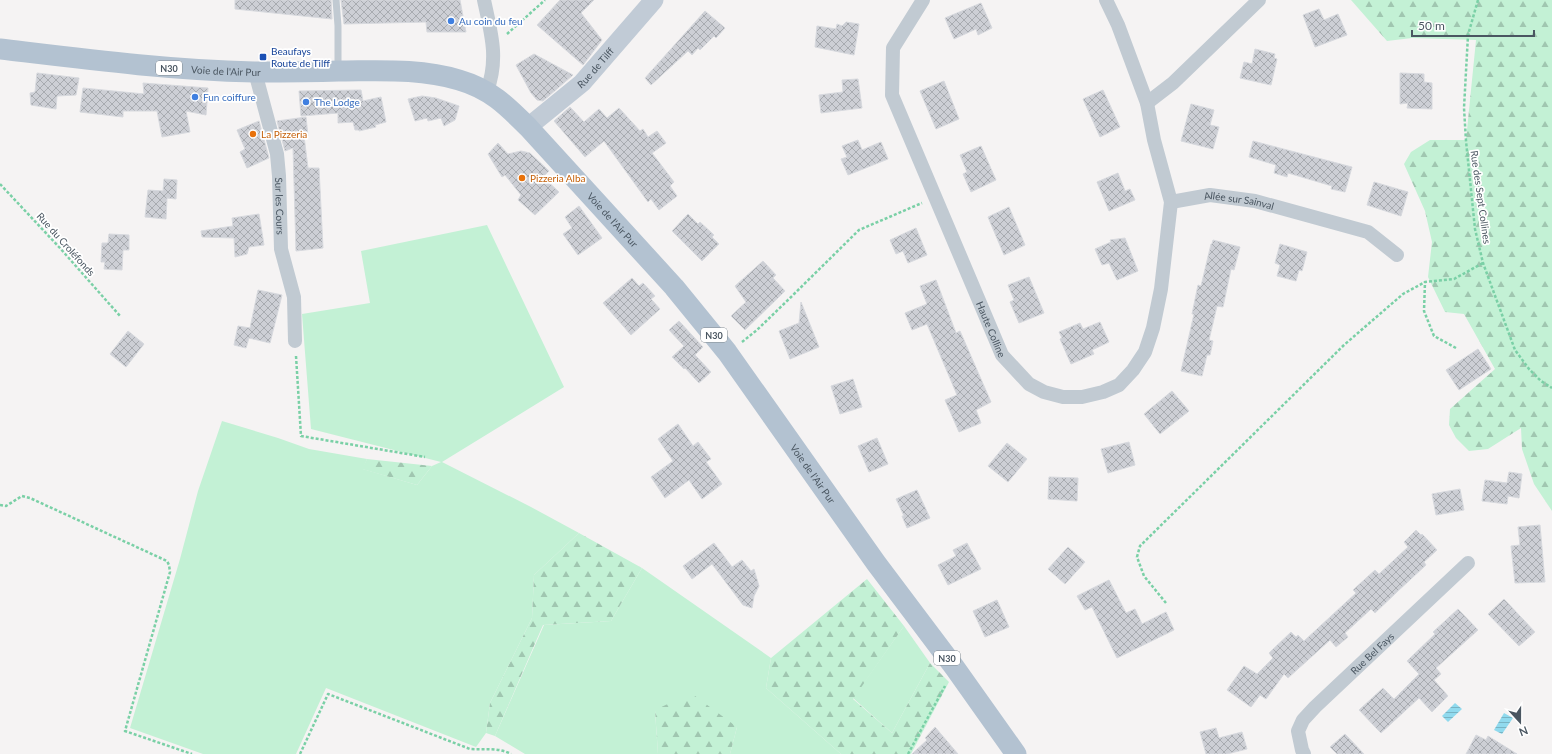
<svg xmlns="http://www.w3.org/2000/svg" width="1552" height="754" font-family="Lato,sans-serif">
  <style>
    .green { fill: #c3f1d5 }
    .forest { fill: url(#forest-firs) }
    .water { fill: url(#water-rules) }
    .building { fill: url(#building-cross-hatch); stroke: #d7d9de }
    .lines { fill: none; stroke-linecap: round; stroke-linejoin: round }
    .path { stroke: #7ad0a6; stroke-width: 2.5; stroke-dasharray: 3 2; stroke-linecap: butt }
    .lane { stroke: #c1cad2; stroke-width: 7 }
    .street { stroke: #c1cad2; stroke-width: 14 }
    .secondary { stroke: #c1cbd6; stroke-width: 19 }
    .primary { stroke: #b3c2d1; stroke-width: 21 }
    .shop-dot { fill: #3f7fe0; stroke: #fff; stroke-width: 1.5 }
    .transit-dot { fill: #1a4fb4; stroke: #fff; stroke-width: 1.5 }
    .food-dot { fill: #e8710a; stroke: #fff; stroke-width: 1.5 }
    .labels { text-anchor: middle; dominant-baseline: central; stroke-width: 3.5; stroke-linejoin: round; paint-order: stroke }
    .shield { fill: #fff; stroke: #808990; stroke-width: 1 }
    .shield-label { font-size: 9px; font-weight: bold; fill: #4a5661 }
    .shop-label { font-size: 10px; fill: #366cbe; stroke: #fff; text-anchor: start }
    .transit-label { font-size: 10px; fill: #164399; stroke: #fff; text-anchor: start }
    .street-label { font-size: 10px; fill: #4a5661; stroke: #fff }
    .food-label { font-size: 10px; fill: #c56008; stroke: #fff; text-anchor: start }
  </style>
  <defs>
    <pattern id="forest-firs" width="22" height="20" patternUnits="userSpaceOnUse"><rect width="22" height="20" fill="#c3f1d5"/><path d="M5 1l3.5 6h-7zM16 11l3.5 6h-7z" fill="#a0c6b0"/></pattern>
    <pattern id="water-rules" width="6" height="5" patternUnits="userSpaceOnUse"><rect width="6" height="5" fill="#90daee"/><path d="M0 2.5h6" fill="none" stroke="#78b4c4"/></pattern>
    <pattern id="building-cross-hatch" width="8" height="8" patternUnits="userSpaceOnUse"><rect width="8" height="8" fill="#cdcfd5"/><path d="M0 0l8 8M0 8l8-8" fill="none" stroke="#a8abb0"/></pattern>
  </defs>
  <rect width="100%" height="100%" fill="#f5f3f3"/>
  <g class="green">
    <polygon points="487,225 564,387 442,462 531,507 579,533 534,575 532,618 490,703 486,733 476,747 326,688 296,754 203,754 130,728 180,559 198,491 222,421 278,438 309,449 367,459 363,469 417,485 432,466 441,462 311,429 302,314 370,303 361,251"/>
    <polygon points="642,568 771,658 766,688 841,754 730,754 737,727 655,711 658,754 525,754 495,736 544,625 611,621"/>
    <polygon points="904,626 930,663 892,733 853,698"/>
  </g>
  <g class="forest">
    <polygon points="1351,0 1552,0 1552,511 1534,484 1522,449 1521,428 1488,449 1469,451 1456,438 1449,425 1450,409 1495,369 1464,314 1445,312 1428,277 1432,242 1425,211 1404,164 1411,152 1430,140 1466,140 1476,40 1412,38 1387,41"/>
    <polygon points="367,459 432,466 417,485 362,469"/>
    <polygon points="579,533 642,568 611,621 543,625 495,736 486,733 490,703 532,618 534,575"/>
    <polygon points="867,579 904,626 853,699 892,733 930,663 949,682 911,754 841,754 766,688 771,658"/>
    <polygon points="691,693 737,727 730,754 658,754 655,710"/>
  </g>
  <g class="water">
    <polygon points="1455,703 1462,709 1448,722 1442,716"/>
    <polygon points="1504,713 1513,718 1502,734 1494,730"/>
  </g>
  <g class="building">
    <polygon points="235,0 331,0 332,19 235,9"/>
    <polygon points="341,0 460,0 466,32 427,32 426,22 344,24"/>
    <polygon points="560,0 594,0 581,13 602,40 583,65 537,25"/>
    <polygon points="981,3 992,28 978,35 976,29 954,39 945,18"/>
    <polygon points="1319,9 1324,20 1338,14 1347,35 1315,47 1303,15"/>
    <polygon points="705,11 725,28 716,38 714,36 700,50 698,48 692,55 688,51 651,85 645,78"/>
    <polygon points="846,22 859,24 854,55 815,47 817,26 836,29 837,24 842,26"/>
    <polygon points="1255,49 1275,54 1274,58 1277,59 1271,85 1240,78 1244,62 1252,64"/>
    <polygon points="534,54 573,75 543,101 537,100 531,93 516,65"/>
    <polygon points="37,73 79,78 76,95 57,96 56,109 31,105 30,93 35,92"/>
    <polygon points="1400,73 1424,74 1424,82 1432,83 1432,109 1407,108 1408,103 1400,104"/>
    <polygon points="858,79 862,108 821,113 819,95 843,92 842,80"/>
    <polygon points="944,81 959,119 936,129 920,91"/>
    <polygon points="143,83 208,88 206,115 186,111 190,132 162,137 157,111 123,111 123,117 80,112 83,88 144,94"/>
    <polygon points="361,90 363,101 381,97 386,122 375,125 376,127 359,131 359,130 355,130 353,122 338,123 338,113 301,116 299,91"/>
    <polygon points="1103,90 1120,127 1100,137 1083,99"/>
    <polygon points="422,96 436,98 459,106 455,120 444,126 441,118 428,121 427,118 415,121 408,99"/>
    <polygon points="1191,104 1214,110 1210,125 1219,127 1213,149 1181,141"/>
    <polygon points="570,107 584,122 599,109 607,118 619,108 640,131 643,129 648,137 657,131 666,143 652,153 674,182 670,186 677,196 659,210 651,199 648,202 604,141 585,157 554,121"/>
    <polygon points="306,117 308,136 304,136 308,168 319,168 323,248 296,251 293,148 285,151 277,121"/>
    <polygon points="259,121 269,158 247,168 240,152 245,149 237,130"/>
    <polygon points="858,140 862,150 881,142 888,159 848,175 841,159 847,157 842,146"/>
    <polygon points="1253,141 1352,167 1345,192 1331,189 1332,186 1288,173 1287,177 1274,173 1276,165 1249,157"/>
    <polygon points="498,143 508,154 521,151 530,153 549,171 543,177 559,192 535,215 518,200 521,195 505,175 502,177 488,154"/>
    <polygon points="981,146 996,180 971,192 963,174 967,172 960,155"/>
    <polygon points="1118,173 1125,191 1130,189 1135,200 1109,211 1097,182"/>
    <polygon points="164,179 177,180 176,199 167,198 166,219 145,217 148,190 163,191"/>
    <polygon points="1374,182 1408,192 1401,216 1367,205"/>
    <polygon points="579,206 602,238 578,255 563,234 572,228 565,217"/>
    <polygon points="1009,207 1025,245 1004,255 988,217"/>
    <polygon points="259,214 264,245 249,247 247,254 235,257 234,238 202,237 201,231 233,226 232,218"/>
    <polygon points="688,214 698,224 700,222 714,235 712,237 719,244 702,261 672,231"/>
    <polygon points="916,228 927,255 908,263 903,251 896,254 890,240"/>
    <polygon points="109,234 129,235 129,250 123,250 122,270 104,269 105,262 101,262 102,243 108,243"/>
    <polygon points="1125,238 1138,271 1117,280 1109,263 1102,265 1095,249 1111,242 1110,240"/>
    <polygon points="1213,240 1240,247 1234,270 1231,269 1223,307 1217,306 1209,340 1213,341 1210,355 1207,355 1202,376 1181,371 1194,314 1192,314 1198,285 1201,286 1211,244 1212,244"/>
    <polygon points="1280,244 1307,252 1302,271 1299,270 1296,281 1277,276 1280,265 1275,263"/>
    <polygon points="763,261 776,275 773,278 785,291 745,330 731,316 746,302 735,286"/>
    <polygon points="1029,277 1044,313 1019,323 1010,302 1014,300 1008,285"/>
    <polygon points="632,278 639,286 643,283 655,296 651,299 660,309 631,335 603,303"/>
    <polygon points="936,280 956,333 960,331 991,402 976,410 981,423 959,432 945,400 957,395 927,324 912,330 905,313 927,304 920,286"/>
    <polygon points="258,290 282,295 270,343 249,338 246,348 234,345 238,326 250,328"/>
    <polygon points="801,302 819,347 790,359 779,331 799,323"/>
    <polygon points="679,321 703,347 695,355 711,372 699,383 685,368 684,369 672,357 684,346 669,330"/>
    <polygon points="1100,322 1109,342 1092,350 1094,354 1071,364 1060,339 1062,338 1059,332 1080,323 1083,329"/>
    <polygon points="128,331 144,344 126,367 110,354"/>
    <polygon points="1478,349 1491,369 1459,390 1446,370"/>
    <polygon points="853,379 862,407 840,414 831,386"/>
    <polygon points="1172,391 1189,411 1160,434 1144,414"/>
    <polygon points="678,424 693,446 698,442 711,459 706,462 722,484 702,499 689,480 665,498 651,477 673,461 658,439"/>
    <polygon points="877,438 888,464 869,472 858,446"/>
    <polygon points="1129,442 1135,465 1108,473 1101,449"/>
    <polygon points="1007,443 1027,459 1008,482 988,466"/>
    <polygon points="1509,472 1522,474 1519,498 1508,496 1507,504 1482,501 1485,480 1507,483"/>
    <polygon points="1049,477 1078,478 1077,501 1048,499"/>
    <polygon points="1460,489 1464,510 1436,515 1432,494"/>
    <polygon points="917,490 930,518 907,528 902,516 904,516 896,499"/>
    <polygon points="1540,525 1545,582 1515,583 1511,546 1520,545 1518,527"/>
    <polygon points="1416,530 1421,535 1422,534 1437,550 1424,562 1426,565 1398,591 1375,613 1371,609 1345,633 1348,637 1336,647 1330,640 1288,678 1284,674 1266,699 1260,695 1251,707 1227,690 1244,666 1257,674 1273,658 1269,653 1291,632 1296,637 1298,635 1304,641 1356,593 1353,590 1375,570 1379,574 1408,547 1404,542"/>
    <polygon points="714,543 732,567 742,560 751,571 754,569 759,586 754,596 752,608 743,605 712,564 692,579 683,566"/>
    <polygon points="967,543 981,569 948,585 938,565 956,556 953,550"/>
    <polygon points="1068,547 1085,562 1065,584 1048,569"/>
    <polygon points="1109,580 1126,613 1135,609 1142,624 1166,612 1174,630 1117,658 1092,607 1085,610 1077,596"/>
    <polygon points="1504,599 1535,632 1519,646 1488,614"/>
    <polygon points="997,600 1009,627 985,637 973,611"/>
    <polygon points="1458,609 1478,630 1436,668 1441,674 1434,680 1448,696 1432,712 1419,698 1381,733 1359,710 1383,688 1394,699 1419,674 1407,661 1435,634 1433,632"/>
    <polygon points="935,727 958,754 912,754 927,740 925,738"/>
    <polygon points="1216,728 1219,738 1242,732 1247,749 1227,754 1206,754 1200,732"/>
    <polygon points="1345,734 1364,754 1337,754 1330,747"/>
    <polygon points="1476,735 1486,740 1488,736 1517,754 1466,754"/>
  </g>
  <g class="lines">
    <g class="path">
      <polyline points="1478,0 1468,35 1464,108 1466,141 1475,229 1483,263 1515,350 1529,369 1541,381 1552,388"/>
      <polyline points="507,34 545,0"/>
      <polyline points="0,184 59,247 120,316"/>
      <polyline points="742,342 757,330 790,298 859,230 922,203"/>
      <polyline points="1456,348 1434,336 1424,311 1425,282 1454,279 1483,263"/>
      <polyline points="296,356 301,436 425,457"/>
      <polyline points="0,505 6,506 22,496 30,498 167,561 169,565 170,572 125,731 192,754"/>
      <polyline points="1166,603 1144,576 1137,557 1140,546 1344,345 1403,294 1425,282"/>
      <path d="M300,754L328,694L470,749C484,750 498,747 511,754"/>
      <polyline points="908,754 945,686"/>
    </g>
    <polyline class="lane" points="336,0 338,26 338,69"/>
    <g class="street">
      <path d="M484,0C491,33 499,58 487,91"/>
      <path id="s1" d="M923,0L893,48L892,95L1002,355L1029,384L1044,392L1063,397H1082L1103,392L1119,385L1133,370L1145,352L1153,328L1161,289L1171,202L1154,140L1147,103L1118,25L1106,0"/>
      <path id="s2" d="M255,72L277,154L279,176L281,249L294,297L295,341"/>
      <polyline points="1147,103 1173,83 1259,0"/>
      <path id="s3" d="M1171,202L1210,195L1255,201L1368,232L1397,255"/>
      <path id="s4" d="M1304,754L1302,750L1298,731L1303,720L1315,707L1468,563"/>
    </g>
    <path class="secondary" id="s5" d="M528,127L582,83L654,0"/>
    <path class="primary" id="s6" d="M0,49C84,59 168,70 254,72C282,72 310,72 338,71C378,71 420,68 459,80C490,89 506,105 528,127L674,287L727,352L876,563L955,668L1016,754"/>
  </g>
  <g class="shop-dot">
    <circle cx="451" cy="21" r="4"/>
    <circle cx="195" cy="97" r="4"/>
    <circle cx="306" cy="102" r="4"/>
  </g>
  <rect class="transit-dot" x="259" y="53" width="8" height="8" rx="2"/>
  <g class="food-dot">
    <circle cx="253" cy="134" r="4"/>
    <circle cx="522" cy="178" r="4"/>
  </g>
  <g class="labels">
    <g class="shield">
      <rect x="156" y="61" width="26" height="14" rx="3"/>
      <rect x="701" y="328" width="26" height="14" rx="3"/>
      <rect x="934" y="651" width="26" height="14" rx="3"/>
    </g>
    <g class="shield-label">
      <text x="169" y="68">N30</text>
      <text x="714" y="335">N30</text>
      <text x="947" y="658">N30</text>
    </g>
    <g class="shop-label">
      <text x="459" y="21">Au coin du feu</text>
      <text x="203" y="97">Fun coiffure</text>
      <text x="314" y="102">The Lodge</text>
    </g>
    <g class="transit-label">
      <text x="271" y="51">Beaufays<tspan x="271" dy="12">Route de Tilff</tspan></text>
    </g>
    <g class="street-label">
      <text stroke="none"><textPath href="#s5" startOffset="90">Rue de Tilff</textPath></text>
      <text stroke="none"><textPath href="#s6" startOffset="227">Voie de l'Air Pur</textPath></text>
      <text transform="translate(1481 197) rotate(82)">Rue des Sept Collines</text>
      <text stroke="none"><textPath href="#s3" startOffset="69">Allée sur Sainval</textPath></text>
      <text stroke="none"><textPath href="#s2" startOffset="137">Sur les Cours</textPath></text>
      <text stroke="none"><textPath href="#s6" startOffset="671">Voie de l'Air Pur</textPath></text>
      <text transform="translate(66 244) rotate(48)">Rue du Croléfonds</text>
      <text stroke="none"><textPath href="#s1" startOffset="358">Haute Colline</textPath></text>
      <text stroke="none"><textPath href="#s6" startOffset="995">Voie de l'Air Pur</textPath></text>
      <text stroke="none"><textPath href="#s4" startOffset="132">Rue Bel Fays</textPath></text>
    </g>
    <g class="food-label">
      <text x="261" y="134">La Pizzeria</text>
      <text x="530" y="178">Pizzeria Alba</text>
    </g>
  </g>
  <g transform="translate(1520 722) rotate(159)" stroke="#ffffff" stroke-width="3" paint-order="stroke">
  <path d="M0-3L7 15L0 10L-7 15Z" fill="#4a5661"/>
  <text y="-6" font-size="11" font-weight="bold" text-anchor="middle" fill="#4a5661">N</text>
  </g>
  <path d="M1412 30v6h122v-6" fill="none" stroke="#4a5661" stroke-width="2"/>
  <text x="1418" y="30" font-size="12" fill="#4a5661" stroke="#ffffff" stroke-width="3" paint-order="stroke">50 m</text>
</svg>
